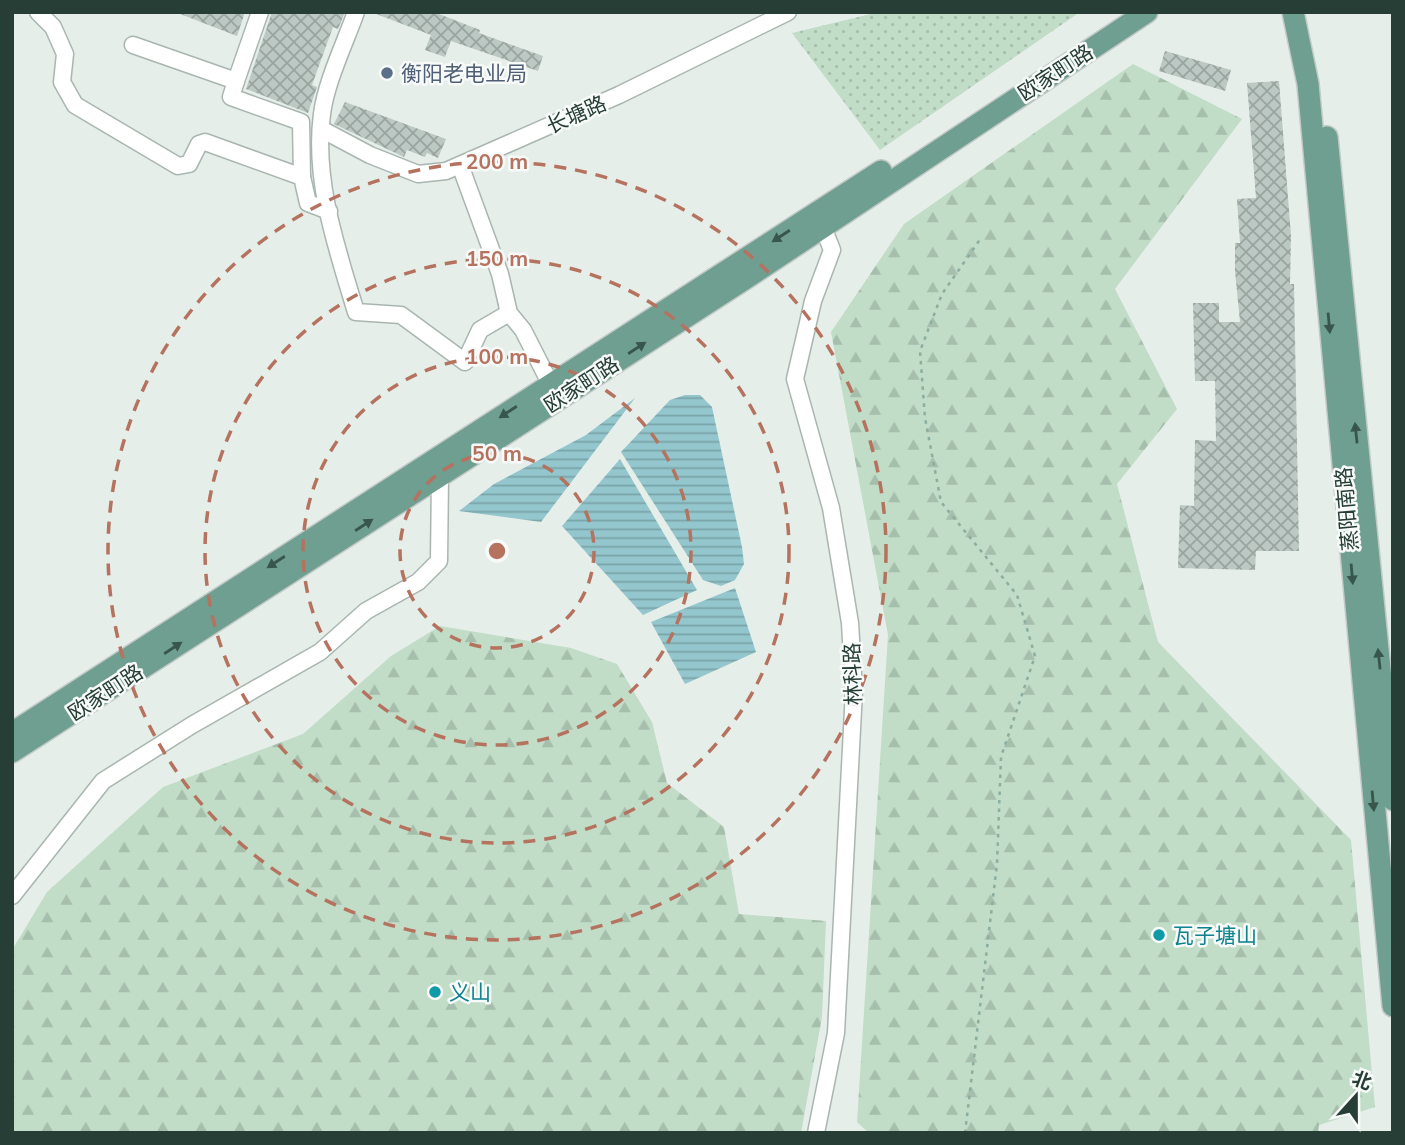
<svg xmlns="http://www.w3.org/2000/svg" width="1405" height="1145" font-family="Mulish,'Noto Sans SC',sans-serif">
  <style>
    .grass { fill: url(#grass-dots) }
    .forest { fill: url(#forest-firs) }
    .water { fill: url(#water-rules) }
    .building { fill: url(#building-cross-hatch) }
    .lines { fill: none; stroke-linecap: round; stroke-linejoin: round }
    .minor-casing { stroke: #a9b6b0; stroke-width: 19 }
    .major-casing { stroke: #c2c9c7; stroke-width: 24 }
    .path { stroke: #8aaea0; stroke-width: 2.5; stroke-dasharray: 3.5 5; stroke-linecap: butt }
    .minor { stroke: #fff; stroke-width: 16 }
    .major { stroke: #6f9f90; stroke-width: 21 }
    .oneway { fill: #38564c }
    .ring { fill: none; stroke: #b5725e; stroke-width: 3.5; stroke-dasharray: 12 9 }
    .service-dot { fill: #5c6f8a; stroke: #f7faf8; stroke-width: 2.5 }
    .culture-dot { fill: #0f9aa8; stroke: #f7faf8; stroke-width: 2.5 }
    .labels { text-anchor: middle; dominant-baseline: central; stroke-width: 5; stroke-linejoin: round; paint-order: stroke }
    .street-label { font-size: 21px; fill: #263e36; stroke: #f7faf8 }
    .service-label { font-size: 21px; fill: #4e5e75; stroke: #f7faf8; text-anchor: start }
    .culture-label { font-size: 21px; fill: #0d838f; stroke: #f7faf8; text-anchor: start }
    .centre { fill: #b5725e; stroke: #f7faf8; stroke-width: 3.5 }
    .ring-label { font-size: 21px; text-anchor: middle; font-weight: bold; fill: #b5725e; stroke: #f7faf8; stroke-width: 5; stroke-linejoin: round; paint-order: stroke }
  </style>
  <defs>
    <pattern id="grass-dots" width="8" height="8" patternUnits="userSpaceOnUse" patternTransform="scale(1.75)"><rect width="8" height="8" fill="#c1dcc7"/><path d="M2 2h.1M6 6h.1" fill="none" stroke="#a6beac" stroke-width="1.8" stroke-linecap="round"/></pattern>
    <pattern id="forest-firs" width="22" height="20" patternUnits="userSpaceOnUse" patternTransform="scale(1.75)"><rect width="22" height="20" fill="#c1dcc7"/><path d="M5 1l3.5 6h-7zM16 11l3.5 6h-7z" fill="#a6beac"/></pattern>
    <pattern id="water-rules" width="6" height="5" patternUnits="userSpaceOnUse" patternTransform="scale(1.75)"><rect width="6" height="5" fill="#94c7cd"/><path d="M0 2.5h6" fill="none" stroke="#79a3a7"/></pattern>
    <pattern id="building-cross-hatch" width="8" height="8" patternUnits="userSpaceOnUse" patternTransform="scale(1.75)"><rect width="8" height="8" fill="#bcc8c3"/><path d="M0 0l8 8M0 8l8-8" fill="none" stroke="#99a49f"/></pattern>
  </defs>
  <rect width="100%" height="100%" fill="#e6eeea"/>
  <polygon class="grass" points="879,12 1080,12 880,150 792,33"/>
  <g class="forest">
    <polygon points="1133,64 1242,119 1115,289 1177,409 1117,484 1158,642 1351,840 1375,1107 1319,1125 1318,1133 869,1133 857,1122 888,635 831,332 904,224"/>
    <polygon points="440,626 571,648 617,664 652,722 667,783 724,827 739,914 826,921 822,1017 801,1133 12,1133 12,950 47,892 163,787 303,734 391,656"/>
  </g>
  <g class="water">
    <polygon points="685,395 700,395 712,407 742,547 744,564 735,580 721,586 703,580 621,452 670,400"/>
    <polygon points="635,398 541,522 459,511 494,484 586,435"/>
    <polygon points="620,459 697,590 643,615 562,526"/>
    <polygon points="735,588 756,652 685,684 651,622"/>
  </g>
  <g class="building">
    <polygon points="175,12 245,12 237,36"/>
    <polygon points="272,12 345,12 338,29 333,27 312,85 317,87 308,113 246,89"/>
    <polygon points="371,12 434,12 480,30 479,33 543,56 538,71 451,41 445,57 425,50 431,35"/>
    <polygon points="1165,51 1231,70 1225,91 1159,71"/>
    <polygon points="1279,81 1291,236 1290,284 1294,284 1299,551 1256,551 1255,570 1178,568 1180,505 1194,506 1195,440 1216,441 1215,381 1195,381 1193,303 1219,303 1219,322 1240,322 1235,271 1235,243 1240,243 1237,199 1256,198 1247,83"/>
    <polygon points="345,102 446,139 438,158 427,153 425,157 407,150 404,157 334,124"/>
  </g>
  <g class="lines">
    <defs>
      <g id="minor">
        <polyline points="38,12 53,27 65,54 62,82 75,105 178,166 189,164 199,144 205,142 302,177 308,203 329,211"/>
        <path d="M356,12C345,43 326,82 322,114C313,180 337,249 356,312L401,315L465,362L480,330L509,313"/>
        <polyline points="133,45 236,81 260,12"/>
        <polyline points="236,81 231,97 301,122 302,177"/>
        <polyline points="321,129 370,155 418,174 446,171 619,95 788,12"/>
        <polyline points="460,165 500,274 509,313 523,330 551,385"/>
        <polyline points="12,896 103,781 192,725 320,652 366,611 418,582 439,561 440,476"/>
        <polyline points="816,1133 836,1033 854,691 850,623 831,508 795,379 813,301 832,250 823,227"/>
      </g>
      <g id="major">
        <polyline points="1293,12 1308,84 1393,1006"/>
        <polyline points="1327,137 1393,800"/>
        <polyline points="12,733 881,171"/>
        <polyline points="12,752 745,279 1147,12"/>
      </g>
    </defs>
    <use href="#minor" class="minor-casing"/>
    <use href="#major" class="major-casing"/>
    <polyline class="path" points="965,1133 997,864 1001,757 1035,656 1017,595 941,502 925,418 920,351 942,294 981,238"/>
    <use href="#minor" class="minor"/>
    <use href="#major" class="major"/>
  </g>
  <defs><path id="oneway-solid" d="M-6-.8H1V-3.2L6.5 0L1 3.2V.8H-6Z" transform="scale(1.75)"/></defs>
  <g class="oneway">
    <use href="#oneway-solid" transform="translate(781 236) rotate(147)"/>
    <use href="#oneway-solid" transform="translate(1329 323) rotate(85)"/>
    <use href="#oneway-solid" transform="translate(637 348) rotate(-33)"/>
    <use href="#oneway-solid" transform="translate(508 412) rotate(147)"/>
    <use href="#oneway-solid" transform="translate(1356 433) rotate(-96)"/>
    <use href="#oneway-solid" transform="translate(364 525) rotate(-33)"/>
    <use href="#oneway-solid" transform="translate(276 562) rotate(147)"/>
    <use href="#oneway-solid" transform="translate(1352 574) rotate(85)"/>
    <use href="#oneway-solid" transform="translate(173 648) rotate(-33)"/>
    <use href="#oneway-solid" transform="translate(1379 659) rotate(-96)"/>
    <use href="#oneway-solid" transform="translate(1373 801) rotate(85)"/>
  </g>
  <g class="ring">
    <circle cx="497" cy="551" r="97"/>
    <circle cx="497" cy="551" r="194"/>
    <circle cx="497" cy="551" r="292"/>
    <circle cx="497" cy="551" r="389"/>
  </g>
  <circle class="service-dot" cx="387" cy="73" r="7"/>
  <g class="culture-dot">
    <circle cx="1159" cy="935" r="7"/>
    <circle cx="435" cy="992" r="7"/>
  </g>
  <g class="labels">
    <g class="street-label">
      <text transform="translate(1055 72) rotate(-33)">欧家町路</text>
      <text transform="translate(576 114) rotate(-24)">长塘路</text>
      <text transform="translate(581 384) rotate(-33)">欧家町路</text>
      <text transform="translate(1346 509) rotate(-95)">蒸阳南路</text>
      <text transform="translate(852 674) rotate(-92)">林科路</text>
      <text transform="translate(105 692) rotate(-33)">欧家町路</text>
    </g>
    <g class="service-label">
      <text x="401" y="73">衡阳老电业局</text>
    </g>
    <g class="culture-label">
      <text x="1173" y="935">瓦子塘山</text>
      <text x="449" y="992">义山</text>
    </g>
  </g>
  <circle cx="497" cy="551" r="10" class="centre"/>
  <g class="ring-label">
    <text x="497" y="169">200 m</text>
    <text x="497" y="266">150 m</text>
    <text x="497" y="364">100 m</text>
    <text x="497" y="461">50 m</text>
  </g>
  <rect width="1405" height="1145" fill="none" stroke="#263e36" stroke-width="28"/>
  <g transform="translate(1356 1096) rotate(21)" stroke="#f7faf8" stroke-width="5" paint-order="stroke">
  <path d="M0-5L12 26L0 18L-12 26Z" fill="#263e36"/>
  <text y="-10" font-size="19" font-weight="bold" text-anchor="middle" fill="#263e36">北</text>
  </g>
</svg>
